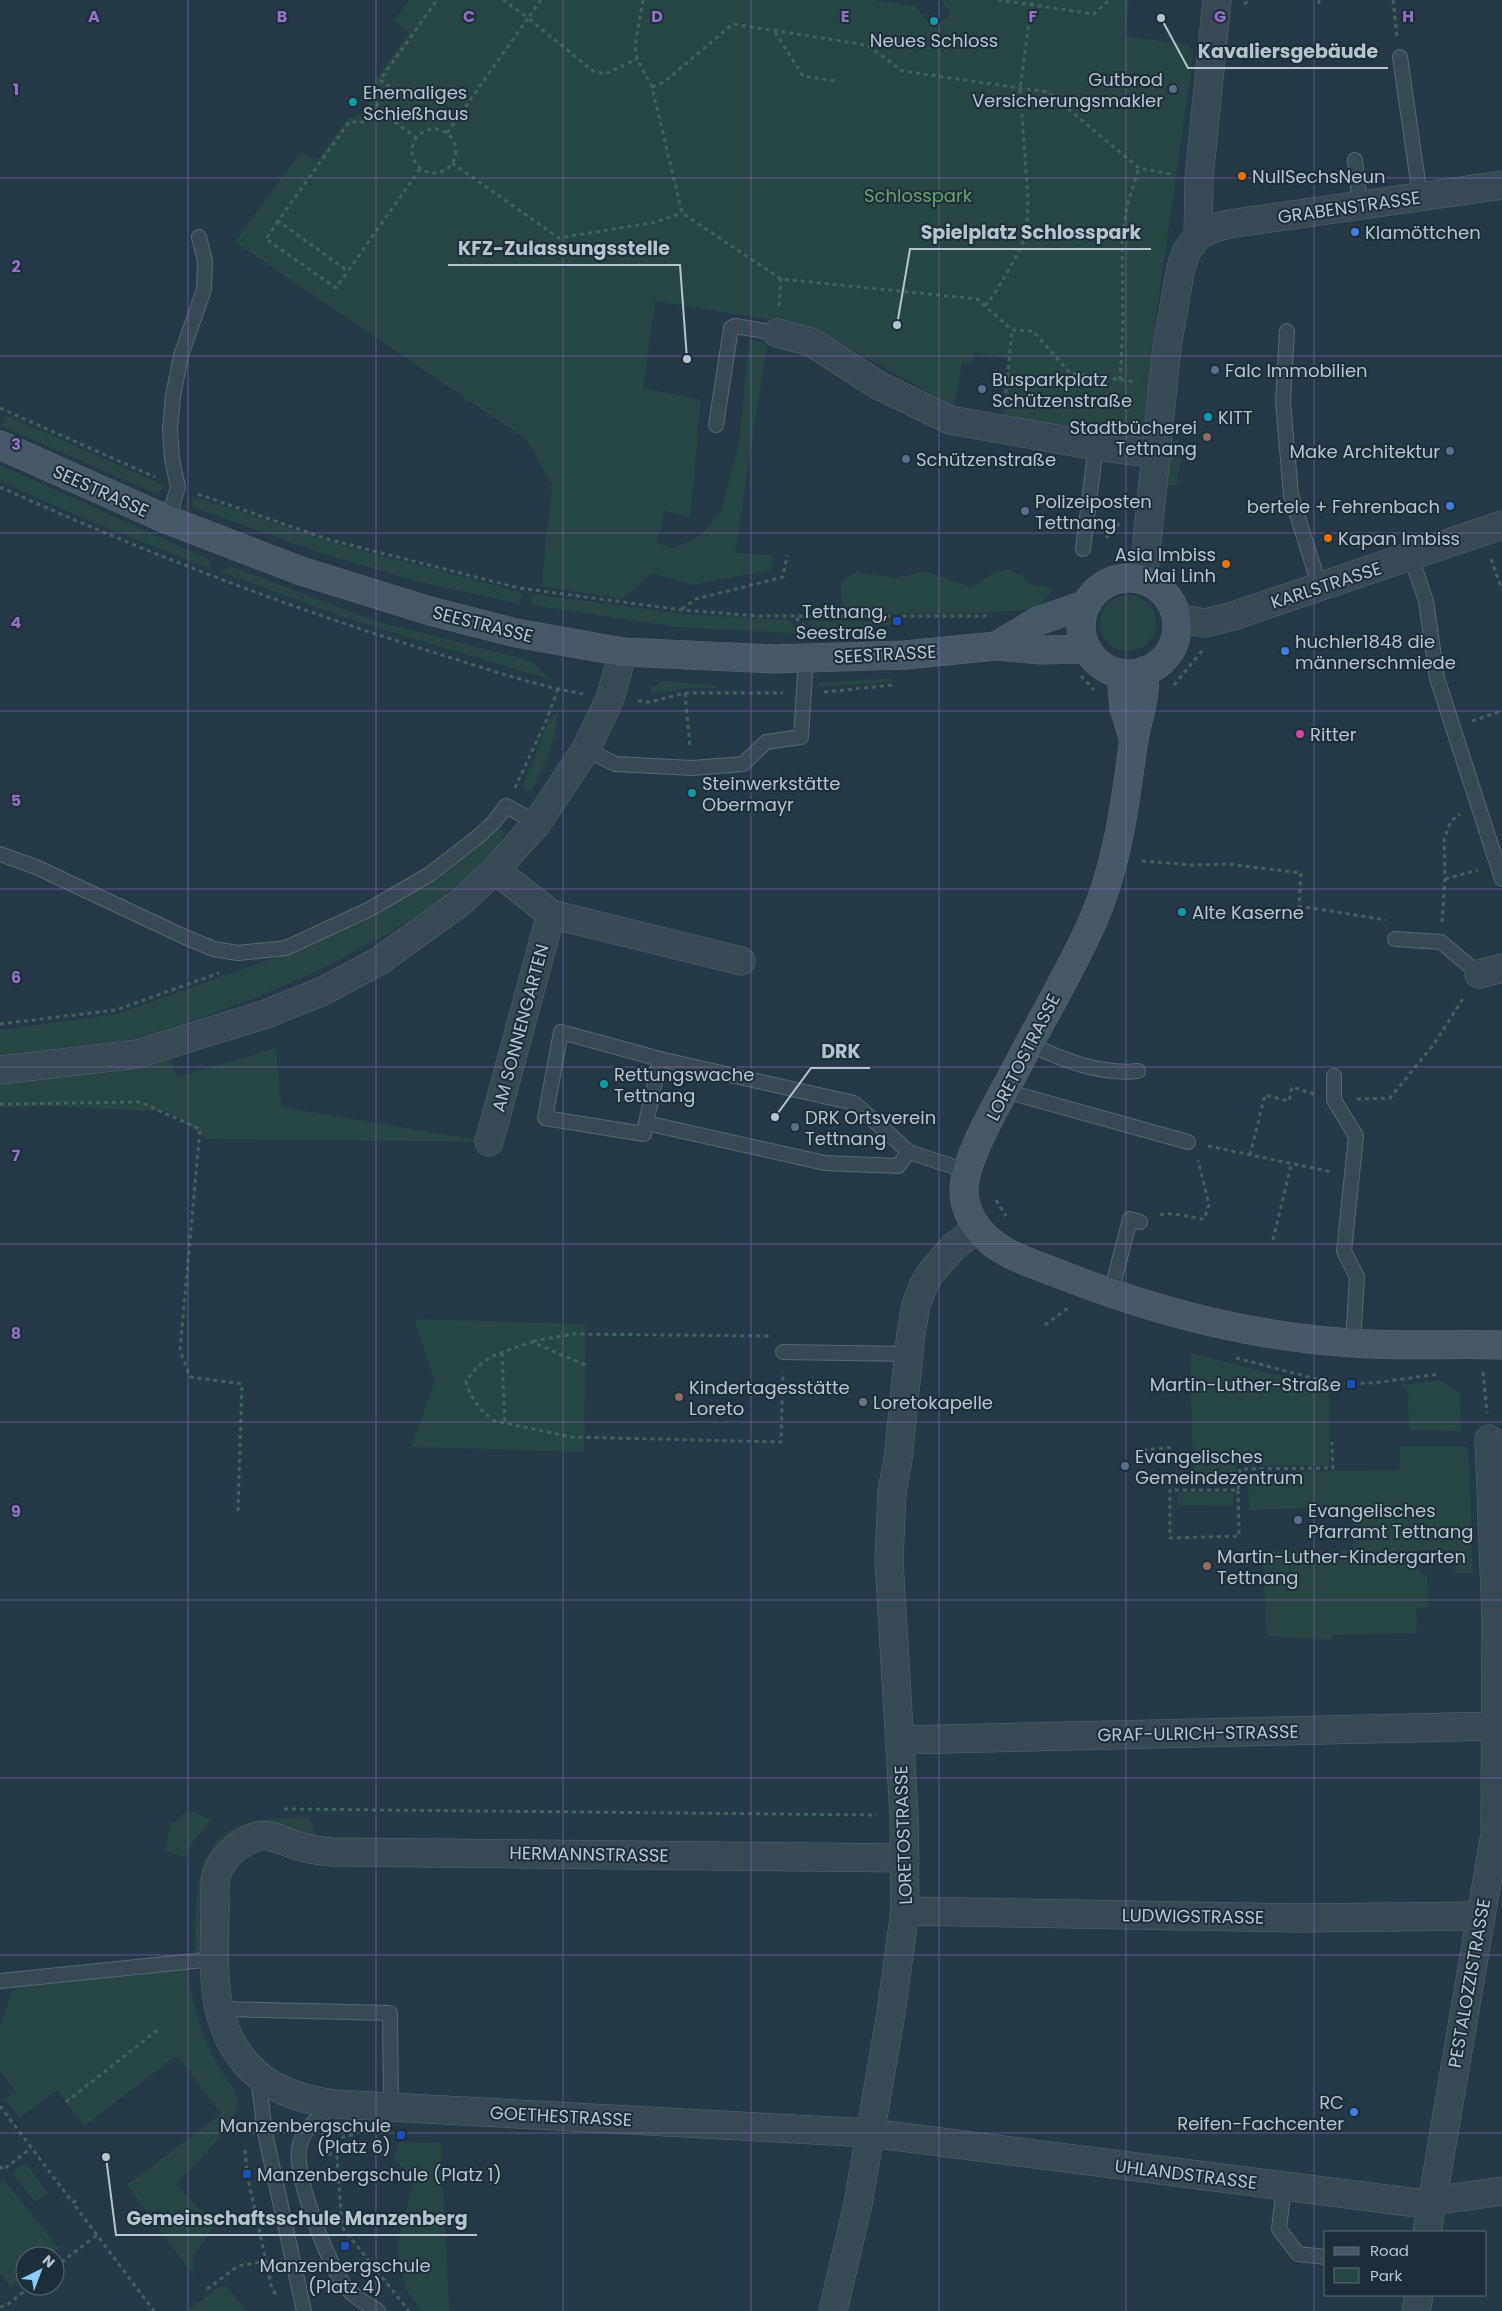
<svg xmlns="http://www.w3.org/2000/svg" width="1502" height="2311" font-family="Poppins,sans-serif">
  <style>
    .green { fill: #274543 }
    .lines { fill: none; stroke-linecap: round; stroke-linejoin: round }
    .lane-casing { stroke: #586771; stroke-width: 16 }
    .street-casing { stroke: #586771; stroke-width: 29 }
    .secondary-casing { stroke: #586771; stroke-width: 29 }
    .path { stroke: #45615f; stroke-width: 3; stroke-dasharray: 4 4; stroke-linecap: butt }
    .lane { stroke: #394954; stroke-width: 14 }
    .street { stroke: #394954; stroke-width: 28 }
    .secondary { stroke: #475967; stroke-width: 28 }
    .grid { fill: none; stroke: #9670c5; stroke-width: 1; stroke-opacity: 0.55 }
    .culture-dot { fill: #0f9aa8; stroke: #1e2e39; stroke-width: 2 }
    .service-dot { fill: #5c6f8a; stroke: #1e2e39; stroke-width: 2 }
    .food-dot { fill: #e8710a; stroke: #1e2e39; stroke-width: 2 }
    .shop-dot { fill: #3f7fe0; stroke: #1e2e39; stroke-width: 2 }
    .education-dot { fill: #8d6e63; stroke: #1e2e39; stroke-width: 2 }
    .transit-dot { fill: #1a4fb4; stroke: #1e2e39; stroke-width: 2 }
    .hotel-dot { fill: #d1479c; stroke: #1e2e39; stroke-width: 2 }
    .worship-dot { fill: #6b7280; stroke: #1e2e39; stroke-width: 2 }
    .labels { text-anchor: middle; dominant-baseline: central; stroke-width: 4; stroke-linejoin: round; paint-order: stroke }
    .poi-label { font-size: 18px; fill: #b7c4cd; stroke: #1e2e39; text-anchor: start }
    .park-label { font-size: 18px; fill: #6ca06e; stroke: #1e2e39 }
    .street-label { font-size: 18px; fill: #b7c4cd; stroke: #1e2e39 }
    .grid-label { font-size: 16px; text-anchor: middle; font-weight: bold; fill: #9670c5; stroke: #1e2e39; stroke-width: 4; stroke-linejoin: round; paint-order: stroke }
    .leader { fill: none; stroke: #b7c4cd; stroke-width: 2 }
    .callout-dot { fill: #b7c4cd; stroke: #1e2e39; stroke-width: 2 }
    .callout-label { font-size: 19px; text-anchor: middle; font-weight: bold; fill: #b7c4cd; stroke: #1e2e39; stroke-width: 4; stroke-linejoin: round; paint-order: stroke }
  </style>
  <rect width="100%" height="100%" fill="#253845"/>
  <g class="green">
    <polygon points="409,0 873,0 915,6 933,28 951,14 941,0 1129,0 1125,36 1189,45 1193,55 1152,345 1147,443 1003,423 1009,358 974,352 973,364 962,363 954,406 809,326 655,301 643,388 701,400 690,517 664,511 657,543 672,548 699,537 722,509 739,443 749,338 767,344 735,553 774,555 771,570 692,585 652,573 622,599 541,586 552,485 527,440 235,242 301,151 316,162 348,118 360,116 379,88 373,83 409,33 394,21"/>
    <polygon points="6,415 165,486 157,494 1,426"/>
    <polygon points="1171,437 1183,445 1177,485 1166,486"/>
    <polygon points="0,465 210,560 211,569 92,522 0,481"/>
    <polygon points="192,496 352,548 524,593 520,604 419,582 320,553 193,507"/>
    <polygon points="230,566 376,621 531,661 551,680 352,620 221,572"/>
    <polygon points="1010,569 1033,585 1053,588 1039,609 963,614 843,613 841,582 856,572 896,578 925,571 972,588 995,572"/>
    <polygon points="532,594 686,614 789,620 805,634 677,627 530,605"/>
    <circle cx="1128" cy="623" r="28"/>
    <polygon points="805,621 894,622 895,625 858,627 820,633"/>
    <polygon points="892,678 892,682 818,687 818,683"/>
    <polygon points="661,681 669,681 718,686 716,688 689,688 658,693 648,692"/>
    <path d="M559,710C555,740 546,766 530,792L522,788L549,720Z"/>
    <path d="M502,829L504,835C436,932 247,1008 135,1038C121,1041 105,1042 90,1044C60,1048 30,1052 0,1056V1030L118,1014L301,948L489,830Z"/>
    <polygon points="276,1048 281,1107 489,1142 206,1139 169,1112 47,1106 0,1108 0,1082 139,1068 170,1058 178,1077"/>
    <polygon points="414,1319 586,1324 584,1452 411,1447 435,1381"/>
    <polygon points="1190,1353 1329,1388 1329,1466 1237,1465 1234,1482 1193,1482"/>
    <polygon points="1440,1380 1460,1393 1461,1431 1409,1430 1408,1391 1401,1385"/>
    <polygon points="1400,1447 1468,1447 1473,1573 1455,1573 1454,1550 1419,1550 1420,1574 1427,1574 1428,1607 1416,1608 1417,1633 1332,1635 1332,1640 1267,1636 1263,1565 1255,1552 1353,1550 1352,1507 1249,1510 1248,1472 1399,1470"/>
    <polygon points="1178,1492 1233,1493 1233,1506 1178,1505"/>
    <polygon points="186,1812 195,1812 211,1821 194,1840 186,1857 164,1851 171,1825"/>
    <path d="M309,1816L319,1844L238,1836L203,1952L195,1951C196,1908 191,1840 244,1824C265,1817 288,1819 309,1816Z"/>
    <path d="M187,1966C192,1998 199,2031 215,2060C222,2075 243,2092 236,2111C229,2131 191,2168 176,2185L211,2221L212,2228L194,2256L193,2275L127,2185L221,2114L177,2055L84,2126L57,2090L19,2118L5,2099L15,2092L0,2070V2027L12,1991L22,1985Z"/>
    <polygon points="399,2142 441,2143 449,2311 421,2311 406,2289 397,2245 413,2184 409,2175 394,2159"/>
    <polygon points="25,2162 48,2193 35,2202 12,2172"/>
    <polygon points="4,2180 59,2248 49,2256 25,2256 25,2276 11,2287 0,2273 0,2183"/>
    <polygon points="227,2286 246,2311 187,2311 219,2287"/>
  </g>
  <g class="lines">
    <defs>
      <g id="lane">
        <polyline points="1400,57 1420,196"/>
        <polyline points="1355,160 1360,205"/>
        <polyline points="1287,331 1283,402 1291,495 1320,588"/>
        <polyline points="716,425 731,328 735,326 777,333"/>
        <polyline points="168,520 178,487 172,459 170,429 173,396 181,356 204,289 205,261 199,237"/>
        <polyline points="1083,549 1096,446"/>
        <polyline points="1411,557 1426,601 1437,678 1502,879"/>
        <polyline points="586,749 615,764 692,768 743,764 766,742 801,737 806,658"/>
        <polyline points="0,854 36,867 187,938 214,949 238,953 286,948 370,909 430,874 479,836 494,822 506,806 537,823"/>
        <polyline points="1395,939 1441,942 1479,974"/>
        <path d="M1029,1044C1063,1060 1100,1075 1138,1071"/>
        <polyline points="1334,1076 1334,1100 1356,1136 1344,1251 1357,1277 1353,1343"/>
        <polyline points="1005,1091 1188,1142"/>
        <polyline points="646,1123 644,1134 545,1118 561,1032 660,1059"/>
        <polyline points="909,1152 898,1166 825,1163 646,1123 660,1059 854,1103 909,1152 967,1171"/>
        <polyline points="1111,1293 1130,1219 1140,1222"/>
        <polyline points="783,1352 909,1354"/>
        <polyline points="0,1981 214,1959"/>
        <polyline points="219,2009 390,2013 391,2106"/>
        <polyline points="258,2077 265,2133 304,2311"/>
        <path d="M334,2104C321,2116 305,2127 300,2144C291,2170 328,2263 344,2285C352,2296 367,2304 378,2311"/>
        <polyline points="1284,2186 1279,2229 1298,2254 1326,2257"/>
      </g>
      <g id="street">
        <polyline points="1198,236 1211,229 1229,224 1502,185"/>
        <polyline points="777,333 811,342 878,385 950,420 1096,446 1158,454"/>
        <polyline points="1143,580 1167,347 1180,272 1186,252 1198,236 1199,178 1217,0"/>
        <polyline points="1176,618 1205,623 1233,616 1502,525"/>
        <polyline points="495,870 551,914 741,961"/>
        <polyline points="1479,974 1502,968"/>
        <polyline points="0,1070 137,1054 266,1014 323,991 379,961 461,902 495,870 537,823 586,749 610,699 623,652"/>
        <polyline points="489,1142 551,914"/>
        <polyline points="899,1740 1497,1726"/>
        <path d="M905,1858L332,1852C319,1851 307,1849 295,1845C282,1841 268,1832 255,1837C238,1844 224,1856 217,1873C213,1884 216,1900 215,1911C214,1961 209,2020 244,2061C267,2089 299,2099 334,2104L870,2133L1417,2203L1502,2191"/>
        <polyline points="905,1911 1299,1918 1480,1916"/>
        <polyline points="1427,2232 1495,1834 1496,1620 1489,1439"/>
        <polyline points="833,2311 858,2204 891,2013 905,1911 904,1815 889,1560 892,1492 898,1459 911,1333 916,1305 924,1284 930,1274 954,1246 978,1229"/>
        <polyline points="1416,2311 1419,2295"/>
      </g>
      <g id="secondary">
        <polyline points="0,445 168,520 301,571 430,611 516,633 623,652 775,659 905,655 996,646 1041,650 1087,649"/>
        <circle cx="1129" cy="626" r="48"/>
        <polyline points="996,646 1038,621 1087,604"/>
        <path d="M1144,671C1147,698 1137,719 1133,745C1125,806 1117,867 1092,923C1071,970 1044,1015 1020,1061C1004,1093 963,1158 964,1192C965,1212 975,1228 990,1241C1009,1257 1034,1264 1057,1273C1150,1310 1252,1337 1353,1343C1402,1347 1452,1343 1502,1345"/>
        <polyline points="1121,674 1124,708 1134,741"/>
      </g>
    </defs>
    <use href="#lane" class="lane-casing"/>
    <use href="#street" class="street-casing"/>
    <use href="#secondary" class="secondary-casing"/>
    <g class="path">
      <polyline points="541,0 528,18 593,71 605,74 637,59"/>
      <polyline points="643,0 635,46 637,59 652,87 682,213 781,279 977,299 1012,330 1033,331 1070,373 1137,382"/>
      <polyline points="998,0 1094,14 1109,0"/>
      <polyline points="1319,0 1319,6"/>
      <polyline points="1393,0 1397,37"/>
      <polyline points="1244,4 1250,0"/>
      <polyline points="775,32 803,76 836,81"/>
      <polyline points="652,87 664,82 733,24 860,44 870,47 902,71 1048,92 1139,168 1171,174"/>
      <polyline points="375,108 417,138"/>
      <circle cx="434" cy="151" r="22"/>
      <polyline points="447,133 528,18 503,0"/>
      <polyline points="452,163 559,238 656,222 682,213"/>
      <polyline points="420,169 348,271 278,221 349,122 365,122 390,87 380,80 437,0"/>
      <polyline points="278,221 266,239 336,288 348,271"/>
      <polyline points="779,306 781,279"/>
      <polyline points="985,306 997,290 1020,250 1027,229 1028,198 1020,89 1032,0"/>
      <polyline points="1120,380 1123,324 1122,239 1127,206 1139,168"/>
      <polyline points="1005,401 1012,330"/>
      <polyline points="0,408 155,477"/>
      <path d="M0,487C137,549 278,604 423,649C475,665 528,684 583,694"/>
      <polyline points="198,494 327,539 519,588 682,610 759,616 991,616"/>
      <polyline points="1106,538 1120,523"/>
      <polyline points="1491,559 1502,590"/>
      <polyline points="682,609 696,599 783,577 787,555"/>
      <polyline points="796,618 808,630"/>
      <polyline points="1081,676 1094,690"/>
      <polyline points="1174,685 1202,651"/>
      <polyline points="824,692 893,685"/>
      <polyline points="685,693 690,747"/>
      <polyline points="638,701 650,702 685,693 783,693"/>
      <polyline points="1472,721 1502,711"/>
      <polyline points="515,788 546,721 558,689"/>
      <polyline points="1142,861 1193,865 1228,864 1301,873 1299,906 1386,920"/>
      <polyline points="1445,879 1478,870"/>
      <polyline points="1442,922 1445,879 1444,839 1451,821 1460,814"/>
      <polyline points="0,1024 116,1010 219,973"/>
      <polyline points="1357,1099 1390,1098 1434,1044 1464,997"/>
      <polyline points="0,1104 140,1102 200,1129 180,1350 190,1377 242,1384 238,1511"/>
      <polyline points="1208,1146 1332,1172"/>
      <polyline points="1250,1155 1265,1095 1289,1101 1292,1087 1314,1094"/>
      <polyline points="996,1200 1006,1216"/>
      <path d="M1160,1215C1172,1211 1191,1218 1204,1219L1209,1205L1198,1160"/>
      <polyline points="1273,1240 1291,1165"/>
      <polyline points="1045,1325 1068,1308"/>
      <polyline points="533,1341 573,1334 769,1336"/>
      <polyline points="502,1353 505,1424"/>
      <polyline points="1236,1358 1336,1384 1373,1383 1439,1374"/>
      <path d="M585,1365L532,1342C505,1352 481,1355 466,1382C471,1399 480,1411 495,1421L571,1437L781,1442L783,1372"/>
      <polyline points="1483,1372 1487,1413"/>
      <polyline points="1143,1450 1175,1447"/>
      <polyline points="1238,1490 1239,1536 1170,1538 1170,1490 1238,1490 1240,1469 1333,1468 1332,1442"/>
      <polyline points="284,1809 877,1815"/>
      <polyline points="66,2102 160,2028"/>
      <polyline points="0,2106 73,2203"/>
      <path d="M353,2135C345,2136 340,2136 336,2144L342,2227L409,2311"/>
      <polyline points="245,2150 247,2174 272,2289 278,2297"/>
      <polyline points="328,2154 336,2154"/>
      <polyline points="0,2166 3,2170 31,2148"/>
      <polyline points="76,2200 73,2203 154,2311"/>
      <polyline points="55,2267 97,2235"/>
      <polyline points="207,2289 238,2266 267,2261"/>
      <polyline points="0,2307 7,2305 31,2286"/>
    </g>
    <use href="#lane" class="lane"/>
    <use href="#street" class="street"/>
    <use href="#secondary" class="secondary"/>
  </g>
  <path class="grid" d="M188,0V2311M376,0V2311M563,0V2311M751,0V2311M939,0V2311M1126,0V2311M1314,0V2311M0,178H1502M0,356H1502M0,533H1502M0,711H1502M0,889H1502M0,1067H1502M0,1244H1502M0,1422H1502M0,1600H1502M0,1778H1502M0,1955H1502M0,2133H1502"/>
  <g class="culture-dot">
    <circle cx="934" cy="21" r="5"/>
    <circle cx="353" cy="102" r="5"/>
    <circle cx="1208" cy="417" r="5"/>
    <circle cx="692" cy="793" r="5"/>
    <circle cx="1182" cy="912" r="5"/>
    <circle cx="604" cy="1084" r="5"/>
  </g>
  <g class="service-dot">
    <circle cx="1173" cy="89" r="5"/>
    <circle cx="1215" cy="370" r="5"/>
    <circle cx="982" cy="389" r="5"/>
    <circle cx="1450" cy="451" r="5"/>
    <circle cx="906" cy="459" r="5"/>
    <circle cx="1025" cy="511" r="5"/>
    <circle cx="795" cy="1127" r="5"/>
    <circle cx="1125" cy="1466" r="5"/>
    <circle cx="1298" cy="1520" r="5"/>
  </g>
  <g class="food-dot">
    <circle cx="1242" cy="176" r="5"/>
    <circle cx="1328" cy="538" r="5"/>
    <circle cx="1226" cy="564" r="5"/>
  </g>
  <g class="shop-dot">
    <circle cx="1355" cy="232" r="5"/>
    <circle cx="1450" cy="506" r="5"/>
    <circle cx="1285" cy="651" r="5"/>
    <circle cx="1354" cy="2112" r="5"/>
  </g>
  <g class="education-dot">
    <circle cx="1207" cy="437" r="5"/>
    <circle cx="679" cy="1397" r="5"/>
    <circle cx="1207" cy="1566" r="5"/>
  </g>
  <g class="transit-dot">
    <rect x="892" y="616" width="10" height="10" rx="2.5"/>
    <rect x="1346" y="1379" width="10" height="10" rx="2.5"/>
    <rect x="396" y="2130" width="10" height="10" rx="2.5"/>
    <rect x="242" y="2169" width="10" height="10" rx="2.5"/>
    <rect x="340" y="2241" width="10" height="10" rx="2.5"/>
  </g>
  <circle class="hotel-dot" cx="1300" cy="734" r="5"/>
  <circle class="worship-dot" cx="863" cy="1402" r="5"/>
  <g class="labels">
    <g class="poi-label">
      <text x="934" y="40" text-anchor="middle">Neues Schloss</text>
      <text x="1163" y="79" text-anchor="end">Gutbrod<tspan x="1163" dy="21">Versicherungsmakler</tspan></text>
      <text x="363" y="92">Ehemaliges<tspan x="363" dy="21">Schießhaus</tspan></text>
      <text x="1252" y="176">NullSechsNeun</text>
      <text x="1365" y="232">Klamöttchen</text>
      <text x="1225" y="370">Falc Immobilien</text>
      <text x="992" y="379">Busparkplatz<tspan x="992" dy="21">Schützenstraße</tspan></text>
      <text x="1218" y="417">KITT</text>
      <text x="1197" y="427" text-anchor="end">Stadtbücherei<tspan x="1197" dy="21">Tettnang</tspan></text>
      <text x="1440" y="451" text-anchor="end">Make Architektur</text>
      <text x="916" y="459">Schützenstraße</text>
      <text x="1035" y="501">Polizeiposten<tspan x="1035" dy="21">Tettnang</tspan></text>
      <text x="1440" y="506" text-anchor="end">bertele + Fehrenbach</text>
      <text x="1338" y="538">Kapan Imbiss</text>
      <text x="1216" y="554" text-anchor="end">Asia Imbiss<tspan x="1216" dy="21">Mai Linh</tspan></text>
      <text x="887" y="611" text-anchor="end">Tettnang,<tspan x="887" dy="21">Seestraße</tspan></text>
      <text x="1295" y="641">huchler1848 die<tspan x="1295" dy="21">männerschmiede</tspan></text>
      <text x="1310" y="734">Ritter</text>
      <text x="702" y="783">Steinwerkstätte<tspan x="702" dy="21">Obermayr</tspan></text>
      <text x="1192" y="912">Alte Kaserne</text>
      <text x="614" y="1074">Rettungswache<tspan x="614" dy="21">Tettnang</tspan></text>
      <text x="805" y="1117">DRK Ortsverein<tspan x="805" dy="21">Tettnang</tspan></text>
      <text x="1341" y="1384" text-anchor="end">Martin-Luther-Straße</text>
      <text x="689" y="1387">Kindertagesstätte<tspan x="689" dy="21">Loreto</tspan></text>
      <text x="873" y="1402">Loretokapelle</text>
      <text x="1135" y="1456">Evangelisches<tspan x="1135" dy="21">Gemeindezentrum</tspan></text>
      <text x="1308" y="1510">Evangelisches<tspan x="1308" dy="21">Pfarramt Tettnang</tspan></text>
      <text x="1217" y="1556">Martin-Luther-Kindergarten<tspan x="1217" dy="21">Tettnang</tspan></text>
      <text x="1344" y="2102" text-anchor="end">RC<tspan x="1344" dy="21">Reifen-Fachcenter</tspan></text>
      <text x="391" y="2125" text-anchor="end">Manzenbergschule<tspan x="391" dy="21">(Platz 6)</tspan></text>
      <text x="257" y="2174">Manzenbergschule (Platz 1)</text>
      <text x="345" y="2265" text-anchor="middle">Manzenbergschule<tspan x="345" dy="21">(Platz 4)</tspan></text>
    </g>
    <g class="park-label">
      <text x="918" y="195">Schlosspark</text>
    </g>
    <g class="street-label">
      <text transform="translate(1349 207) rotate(-8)">GRABENSTRASSE</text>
      <text transform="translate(101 491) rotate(24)">SEESTRASSE</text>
      <text transform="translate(1326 585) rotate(-18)">KARLSTRASSE</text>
      <text transform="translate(483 624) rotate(14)">SEESTRASSE</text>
      <text transform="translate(885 654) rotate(-3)">SEESTRASSE</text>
      <text transform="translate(520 1028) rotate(-75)">AM SONNENGARTEN</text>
      <text transform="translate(1023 1057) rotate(-63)">LORETOSTRASSE</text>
      <text transform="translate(1198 1733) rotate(-1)">GRAF-ULRICH-STRASSE</text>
      <text transform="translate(903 1835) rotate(-92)">LORETOSTRASSE</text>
      <text transform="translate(589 1854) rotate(1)">HERMANNSTRASSE</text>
      <text transform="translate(1193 1916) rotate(1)">LUDWIGSTRASSE</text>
      <text transform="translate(1469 1983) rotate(-80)">PESTALOZZISTRASSE</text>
      <text transform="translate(561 2116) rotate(3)">GOETHESTRASSE</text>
      <text transform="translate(1186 2174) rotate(7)">UHLANDSTRASSE</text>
    </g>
  </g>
  <g class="grid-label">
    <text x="94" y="22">A</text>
    <text x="282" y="22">B</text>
    <text x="469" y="22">C</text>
    <text x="657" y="22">D</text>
    <text x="845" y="22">E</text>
    <text x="1033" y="22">F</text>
    <text x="1220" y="22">G</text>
    <text x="1408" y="22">H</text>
    <text x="16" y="95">1</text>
    <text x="16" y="272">2</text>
    <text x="16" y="450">3</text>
    <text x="16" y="628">4</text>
    <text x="16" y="806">5</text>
    <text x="16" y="983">6</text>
    <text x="16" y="1161">7</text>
    <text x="16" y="1339">8</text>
    <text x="16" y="1517">9</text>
  </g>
  <path class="leader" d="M1161 18L1188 68H1388M897 325L910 249H1151M687 359L680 265H448M775 1117L811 1068H870M106 2157L116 2235H477"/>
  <g class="callout-dot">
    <circle cx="1161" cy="18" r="5"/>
    <circle cx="897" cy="325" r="5"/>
    <circle cx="687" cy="359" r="5"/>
    <circle cx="775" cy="1117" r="5"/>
    <circle cx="106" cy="2157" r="5"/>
  </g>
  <g class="callout-label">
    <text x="1288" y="58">Kavaliersgebäude</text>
    <text x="1031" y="239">Spielplatz Schlosspark</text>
    <text x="564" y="255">KFZ-Zulassungsstelle</text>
    <text x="841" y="1058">DRK</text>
    <text x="297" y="2225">Gemeinschaftsschule Manzenberg</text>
  </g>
  <rect x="1324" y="2231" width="162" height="65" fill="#1e2e39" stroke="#5b6a74"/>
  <rect x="1334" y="2247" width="25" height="8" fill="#475967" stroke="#5b6a74"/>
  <text x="1370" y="2256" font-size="15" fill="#b7c4cd">Road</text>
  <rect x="1334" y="2268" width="25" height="15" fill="#274543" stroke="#5b6a74"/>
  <text x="1370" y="2281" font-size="15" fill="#b7c4cd">Park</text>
  <g transform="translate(40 2271) rotate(42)"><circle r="24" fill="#1e2e39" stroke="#5b6a74"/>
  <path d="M0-4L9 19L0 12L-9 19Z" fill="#8acdff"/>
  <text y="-8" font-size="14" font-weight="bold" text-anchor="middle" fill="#b7c4cd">N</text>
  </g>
</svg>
